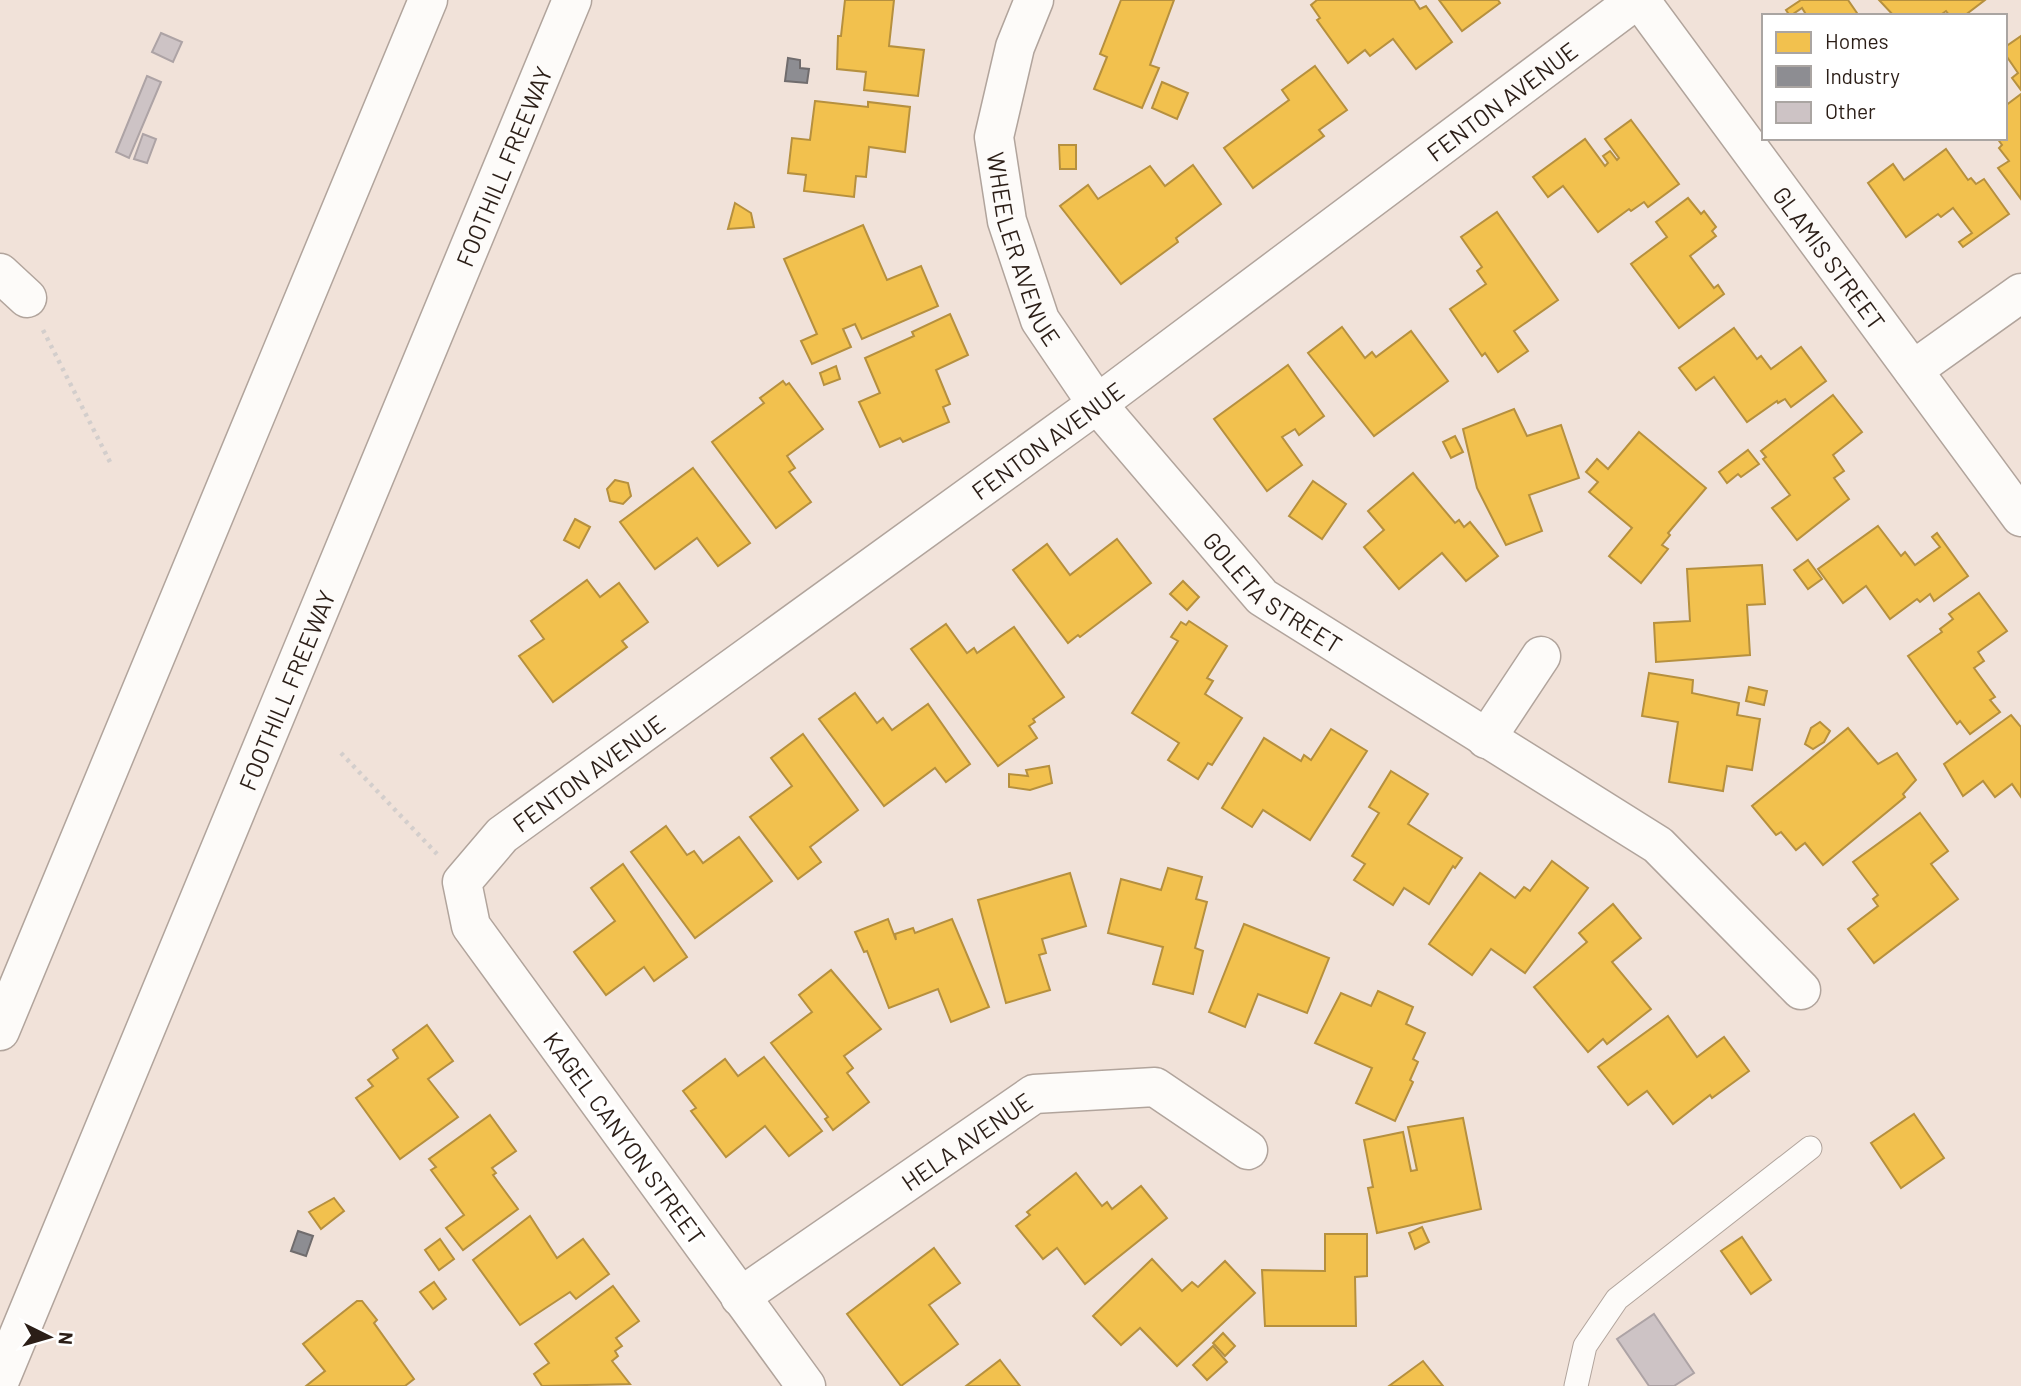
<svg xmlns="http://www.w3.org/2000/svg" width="2021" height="1386" font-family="Barlow,sans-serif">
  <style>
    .homes { fill: #f2c14e; stroke: #b6903e; stroke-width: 2 }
    .industry { fill: #8d8d92; stroke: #706c6d; stroke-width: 2 }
    .building { fill: #cdc3c5; stroke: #ada3a5; stroke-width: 2 }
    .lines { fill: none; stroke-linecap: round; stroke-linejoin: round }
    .service-casing { stroke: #b1a49c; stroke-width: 25 }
    .minor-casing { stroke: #b1a49c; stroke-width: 41 }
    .motorway-casing { stroke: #b1a49c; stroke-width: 41 }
    .path { stroke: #d3cecc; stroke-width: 4.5; stroke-dasharray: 3.5 5; stroke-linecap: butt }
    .service { stroke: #fdfbf9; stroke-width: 23 }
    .minor { stroke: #fdfbf9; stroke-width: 38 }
    .motorway { stroke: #fdfbf9; stroke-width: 38 }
    .labels { text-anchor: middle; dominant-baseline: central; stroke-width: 7; stroke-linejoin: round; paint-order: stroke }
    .street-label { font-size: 24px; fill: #2b1e17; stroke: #fff }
  </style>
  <rect width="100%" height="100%" fill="#f1e2d9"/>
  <g class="homes">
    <polygon points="845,0 894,0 889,46 924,50 918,96 864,90 866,72 837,69 838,36 841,36"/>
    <polygon points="1121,0 1174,0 1150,65 1159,68 1142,108 1094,89 1107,57 1100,54"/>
    <polygon points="1317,0 1414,0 1420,9 1426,6 1452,42 1416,69 1393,39 1370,56 1365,50 1348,63 1317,20 1320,18 1311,5"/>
    <polygon points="1439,0 1498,0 1500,3 1462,31"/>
    <polygon points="1801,0 1848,0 1857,13 1853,16 1807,16 1802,8 1790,16 1786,10"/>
    <polygon points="1879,0 1985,0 1964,16 1950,16 1946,11 1939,16 1894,16"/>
    <polygon points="2021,36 2021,90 2012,78 2018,73 2005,54 2005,47"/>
    <polygon points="1315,66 1347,110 1319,130 1324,136 1253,188 1224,148 1289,100 1282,90"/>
    <polygon points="1162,82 1188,93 1177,119 1152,108"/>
    <polygon points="2021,94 2021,199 1998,168 2009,161 1999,148 2002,145 1997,138 2005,138 2005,106"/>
    <polygon points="815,101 868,107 868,102 910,107 905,152 869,147 866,177 856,176 854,197 804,191 806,175 788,173 792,138 810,140"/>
    <polygon points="1631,120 1679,184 1648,207 1644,202 1631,211 1629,209 1598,232 1563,186 1548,197 1533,177 1585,139 1605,166 1608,163 1603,156 1610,151 1617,160 1619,158 1605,139"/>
    <polygon points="1059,145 1076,145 1076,169 1060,169"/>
    <polygon points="1946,149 1968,180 1971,178 1976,184 1984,179 2009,214 1963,247 1959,242 1972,233 1953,208 1941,217 1938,214 1906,237 1868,183 1893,164 1904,180"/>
    <polygon points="1193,165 1221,204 1176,238 1178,242 1121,284 1060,206 1088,185 1098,199 1150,166 1165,186"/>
    <polygon points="1688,198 1701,214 1704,211 1716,227 1712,231 1716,236 1690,256 1714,288 1718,285 1724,294 1679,328 1631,264 1667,237 1656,222"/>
    <polygon points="735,203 751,213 754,227 728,229"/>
    <polygon points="1497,212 1558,300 1514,331 1528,351 1498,372 1485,353 1482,356 1450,309 1486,284 1477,271 1482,267 1461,237"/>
    <polygon points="863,225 887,280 921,266 938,306 862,339 855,324 843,329 851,347 812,364 801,341 817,334 784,259"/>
    <polygon points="950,314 968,355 936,370 950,404 943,407 949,422 903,442 900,438 880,447 859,402 880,393 865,358 914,336 912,332"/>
    <polygon points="1342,327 1365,358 1372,352 1376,357 1411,331 1448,381 1374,436 1308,353"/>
    <polygon points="1734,328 1757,359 1761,356 1771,369 1801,347 1826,381 1791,407 1785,399 1778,403 1777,401 1747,422 1714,377 1696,390 1679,368"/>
    <polygon points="1288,365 1324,416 1299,435 1295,429 1282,437 1302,465 1267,491 1214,419"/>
    <polygon points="836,366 840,379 824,385 820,373"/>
    <polygon points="783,381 786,385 789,383 823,429 787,456 795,468 789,472 811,502 776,528 712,442 764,403 760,398"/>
    <polygon points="1833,395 1862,432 1833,455 1844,471 1834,478 1849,499 1797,540 1772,508 1790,495 1763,459 1766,457 1761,451"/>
    <polygon points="1514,409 1527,436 1561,425 1579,478 1529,495 1542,531 1506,545 1477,488 1463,429"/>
    <polygon points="1639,432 1706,488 1668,533 1670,535 1662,545 1668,549 1641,583 1609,556 1632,528 1589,492 1598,482 1586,472 1597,459 1608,469"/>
    <polygon points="1455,436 1463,452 1451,458 1443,442"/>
    <polygon points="1748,450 1759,464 1741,477 1738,474 1727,483 1719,472"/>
    <polygon points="693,468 750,543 718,566 697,538 655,569 620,522"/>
    <polygon points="1413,473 1455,523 1459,520 1464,527 1470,522 1498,556 1466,581 1442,553 1399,589 1364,547 1384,530 1368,511"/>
    <polygon points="615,480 628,483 631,496 623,504 610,501 607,489"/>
    <polygon points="1313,481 1346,504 1322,539 1289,516"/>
    <polygon points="575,519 590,527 579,548 564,540"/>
    <polygon points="1878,526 1901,556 1905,552 1915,565 1940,547 1932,537 1937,533 1968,576 1934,601 1930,594 1920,602 1917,599 1890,619 1866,586 1843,603 1818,569"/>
    <polygon points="1117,539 1151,583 1080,637 1078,635 1068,643 1013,570 1047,544 1070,575"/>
    <polygon points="1808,560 1822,579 1808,589 1794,570"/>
    <polygon points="1762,565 1765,604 1747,605 1750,655 1656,662 1654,623 1690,621 1687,569"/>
    <polygon points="587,580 600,597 619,583 648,622 622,641 627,647 553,702 519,656 544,639 531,621"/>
    <polygon points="1183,581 1199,597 1187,610 1170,594"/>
    <polygon points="1979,593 2007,631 1978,652 1984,661 1974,668 1995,697 1990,700 2000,712 1970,734 1960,721 1957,724 1908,656 1942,632 1940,629 1953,619 1949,614"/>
    <polygon points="1189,621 1227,646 1207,678 1213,681 1205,694 1242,718 1212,765 1208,763 1198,779 1168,760 1179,743 1132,713 1178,641 1171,637 1181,622 1186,625"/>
    <polygon points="946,624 967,653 974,648 977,653 1014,627 1064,697 1033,719 1035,722 1029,726 1037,738 998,766 911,649"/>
    <polygon points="1649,673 1693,680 1692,693 1739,703 1737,715 1760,719 1752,770 1727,766 1723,791 1669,782 1678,722 1642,716"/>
    <polygon points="1749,687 1767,691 1764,705 1746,701"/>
    <polygon points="855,693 877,723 883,718 892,730 928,704 970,764 946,782 935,768 884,806 819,719"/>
    <polygon points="2011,715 2021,727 2021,797 2012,784 1995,797 1983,781 1963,796 1944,764"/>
    <polygon points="1820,722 1830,731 1824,742 1813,749 1805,744 1811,728"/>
    <polygon points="1848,728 1878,764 1897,753 1916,780 1903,794 1905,797 1823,865 1805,843 1796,850 1781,832 1776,835 1752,806"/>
    <polygon points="1331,729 1367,751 1310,840 1263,810 1252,827 1222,808 1264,738 1301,761 1304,755 1311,760"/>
    <polygon points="803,734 858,810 810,847 821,862 798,879 750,817 792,786 771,758"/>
    <polygon points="1049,766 1052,783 1030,790 1009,787 1009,774 1028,776 1026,770"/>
    <polygon points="1391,771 1428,794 1408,824 1462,858 1455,868 1453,866 1429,904 1404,888 1393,905 1354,880 1365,864 1352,856 1379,813 1369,807"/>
    <polygon points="1920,813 1948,851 1931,864 1958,899 1874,963 1848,929 1878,906 1873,899 1878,895 1853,862"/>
    <polygon points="666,826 687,855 694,851 703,863 739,837 772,881 695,938 631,852"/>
    <polygon points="1552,861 1588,888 1525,973 1491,949 1472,975 1429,944 1480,873 1515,898 1524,887 1530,891"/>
    <polygon points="623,864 687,957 654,981 644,967 606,995 574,952 615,921 591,888"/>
    <polygon points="1168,868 1202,877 1196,899 1207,902 1195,948 1203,951 1193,994 1153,984 1163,947 1108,933 1121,879 1161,890"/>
    <polygon points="1070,873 1086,926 1042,939 1046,953 1039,955 1050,990 1006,1003 978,900"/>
    <polygon points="1613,904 1641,938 1612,962 1651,1009 1607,1044 1603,1039 1588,1052 1534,987 1587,942 1579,933"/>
    <polygon points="888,919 896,940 895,934 913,928 915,933 952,919 989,1007 951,1022 938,989 889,1008 867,951 864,952 855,932"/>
    <polygon points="1244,924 1329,958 1307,1013 1258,994 1245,1027 1209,1012"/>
    <polygon points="831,970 881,1029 844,1056 853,1068 847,1073 869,1102 833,1130 825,1119 828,1117 771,1043 812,1012 799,995"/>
    <polygon points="1378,991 1413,1007 1406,1024 1425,1033 1413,1059 1418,1062 1410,1080 1413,1082 1395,1121 1356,1103 1372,1068 1315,1043 1341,993 1371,1006"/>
    <polygon points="1668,1016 1697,1057 1724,1037 1749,1071 1712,1098 1710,1095 1673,1124 1647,1091 1628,1105 1598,1067"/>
    <polygon points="427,1025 453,1061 428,1079 458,1117 400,1159 356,1098 373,1086 368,1080 398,1058 393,1050"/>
    <polygon points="764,1057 822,1131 789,1156 765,1126 726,1157 691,1111 696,1108 683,1091 725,1059 738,1076"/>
    <polygon points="1914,1114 1944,1158 1901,1188 1871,1143"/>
    <polygon points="490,1115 516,1151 492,1168 496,1173 493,1175 518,1209 463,1250 446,1228 464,1215 431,1170 436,1167 429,1159"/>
    <polygon points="1463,1118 1481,1209 1377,1233 1368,1188 1373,1187 1364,1140 1403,1132 1411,1171 1417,1170 1408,1127"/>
    <polygon points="1076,1173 1102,1206 1107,1202 1112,1209 1141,1186 1167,1218 1085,1284 1057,1248 1043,1259 1016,1226 1030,1215 1027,1212"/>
    <polygon points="334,1198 344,1211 321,1229 309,1212"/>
    <polygon points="530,1216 557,1258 583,1239 609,1274 576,1299 570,1292 520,1325 473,1260"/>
    <polygon points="1422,1227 1429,1242 1415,1249 1409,1233"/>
    <polygon points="1325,1234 1367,1234 1367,1276 1355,1277 1356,1326 1265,1326 1262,1270 1325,1271"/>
    <polygon points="1742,1237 1771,1280 1751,1294 1721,1251"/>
    <polygon points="440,1239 454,1259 439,1270 425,1250"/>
    <polygon points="934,1248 960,1283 929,1305 958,1344 901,1386 847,1314"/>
    <polygon points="1152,1259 1182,1291 1192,1282 1198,1287 1225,1261 1255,1293 1177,1366 1140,1328 1121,1345 1093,1316"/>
    <polygon points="434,1282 446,1299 433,1309 420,1292"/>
    <polygon points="613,1286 639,1321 616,1338 622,1346 615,1351 618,1356 612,1361 630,1384 542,1386 534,1374 549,1363 535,1344"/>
    <polygon points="357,1301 362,1301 377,1320 374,1323 414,1379 405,1386 306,1386 325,1371 303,1344"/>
    <polygon points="1223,1333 1235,1346 1225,1356 1213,1343"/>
    <polygon points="1213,1346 1227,1362 1207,1380 1193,1365"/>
    <polygon points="1000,1360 1020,1386 966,1386"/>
    <polygon points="1423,1361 1443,1386 1389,1386"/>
  </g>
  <g class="industry">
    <polygon points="788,58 800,60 800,68 809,69 807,83 785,81"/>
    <polygon points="298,1231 313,1236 306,1256 291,1251"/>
  </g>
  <g class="building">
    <polygon points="161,33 182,42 173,62 152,52"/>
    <polygon points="147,76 161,82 129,158 116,152"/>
    <polygon points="143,134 156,139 147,163 134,159"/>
    <polygon points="1654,1314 1694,1373 1674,1386 1649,1386 1617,1339"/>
  </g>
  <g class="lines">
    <defs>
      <polyline id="service" points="1576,1386 1585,1346 1617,1299 1810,1148"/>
      <g id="minor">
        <path id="s1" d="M1034,0L1015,47L994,137L1007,221L1040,320L1097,404L1262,597L1658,845L1801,990"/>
        <path id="s2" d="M1640,0L2021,517"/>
        <polyline points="0,273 27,298"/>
        <polyline points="1913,370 2021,293"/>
        <polyline points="1486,739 1541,656"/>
        <path id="s3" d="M740,1297L1034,1094L1155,1087L1248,1150"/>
        <path id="s4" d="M806,1386L471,926L462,882L502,835L1097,404L1636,0"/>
      </g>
      <g id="motorway">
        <polyline points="0,1031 428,0"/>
        <path id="s5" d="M0,1380L572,0"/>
      </g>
    </defs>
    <use href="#service" class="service-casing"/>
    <use href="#minor" class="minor-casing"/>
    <use href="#motorway" class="motorway-casing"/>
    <g class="path">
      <polyline points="43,330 111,464"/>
      <polyline points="341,753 437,854"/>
    </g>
    <use href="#service" class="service"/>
    <use href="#minor" class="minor"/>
    <use href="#motorway" class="motorway"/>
  </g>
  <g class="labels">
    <g class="street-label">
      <text stroke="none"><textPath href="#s4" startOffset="1916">FENTON AVENUE</textPath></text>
      <text stroke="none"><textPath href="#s5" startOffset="1314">FOOTHILL FREEWAY</textPath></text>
      <text stroke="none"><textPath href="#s1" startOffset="259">WHEELER AVENUE</textPath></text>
      <text stroke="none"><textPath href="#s2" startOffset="320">GLAMIS STREET</textPath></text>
      <text stroke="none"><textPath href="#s4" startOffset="1349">FENTON AVENUE</textPath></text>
      <text stroke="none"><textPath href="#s1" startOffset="693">GOLETA STREET</textPath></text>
      <text stroke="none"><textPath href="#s5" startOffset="747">FOOTHILL FREEWAY</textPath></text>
      <text stroke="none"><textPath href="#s4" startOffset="782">FENTON AVENUE</textPath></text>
      <text transform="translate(625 1138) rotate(54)">KAGEL CANYON STREET</text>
      <text stroke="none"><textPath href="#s3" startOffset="275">HELA AVENUE</textPath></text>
    </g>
  </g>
  <rect x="1762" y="14" width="245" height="126" fill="#ffffff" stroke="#aaa5a2" stroke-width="2"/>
  <rect x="1776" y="32" width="35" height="21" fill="#f2c14e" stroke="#aaa5a2" stroke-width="2"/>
  <text x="1825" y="49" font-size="21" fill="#2b1e17">Homes</text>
  <rect x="1776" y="66" width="35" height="21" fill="#8d8d92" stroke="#aaa5a2" stroke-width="2"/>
  <text x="1825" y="84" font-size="21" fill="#2b1e17">Industry</text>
  <rect x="1776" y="102" width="35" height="21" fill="#cdc3c5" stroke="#aaa5a2" stroke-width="2"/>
  <text x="1825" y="119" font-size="21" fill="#2b1e17">Other</text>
  <g transform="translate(49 1337) rotate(95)" stroke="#ffffff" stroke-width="5" paint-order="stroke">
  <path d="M0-5L12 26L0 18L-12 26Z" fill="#2b1e17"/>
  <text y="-10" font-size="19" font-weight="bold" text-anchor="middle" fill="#2b1e17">N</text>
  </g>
</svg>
